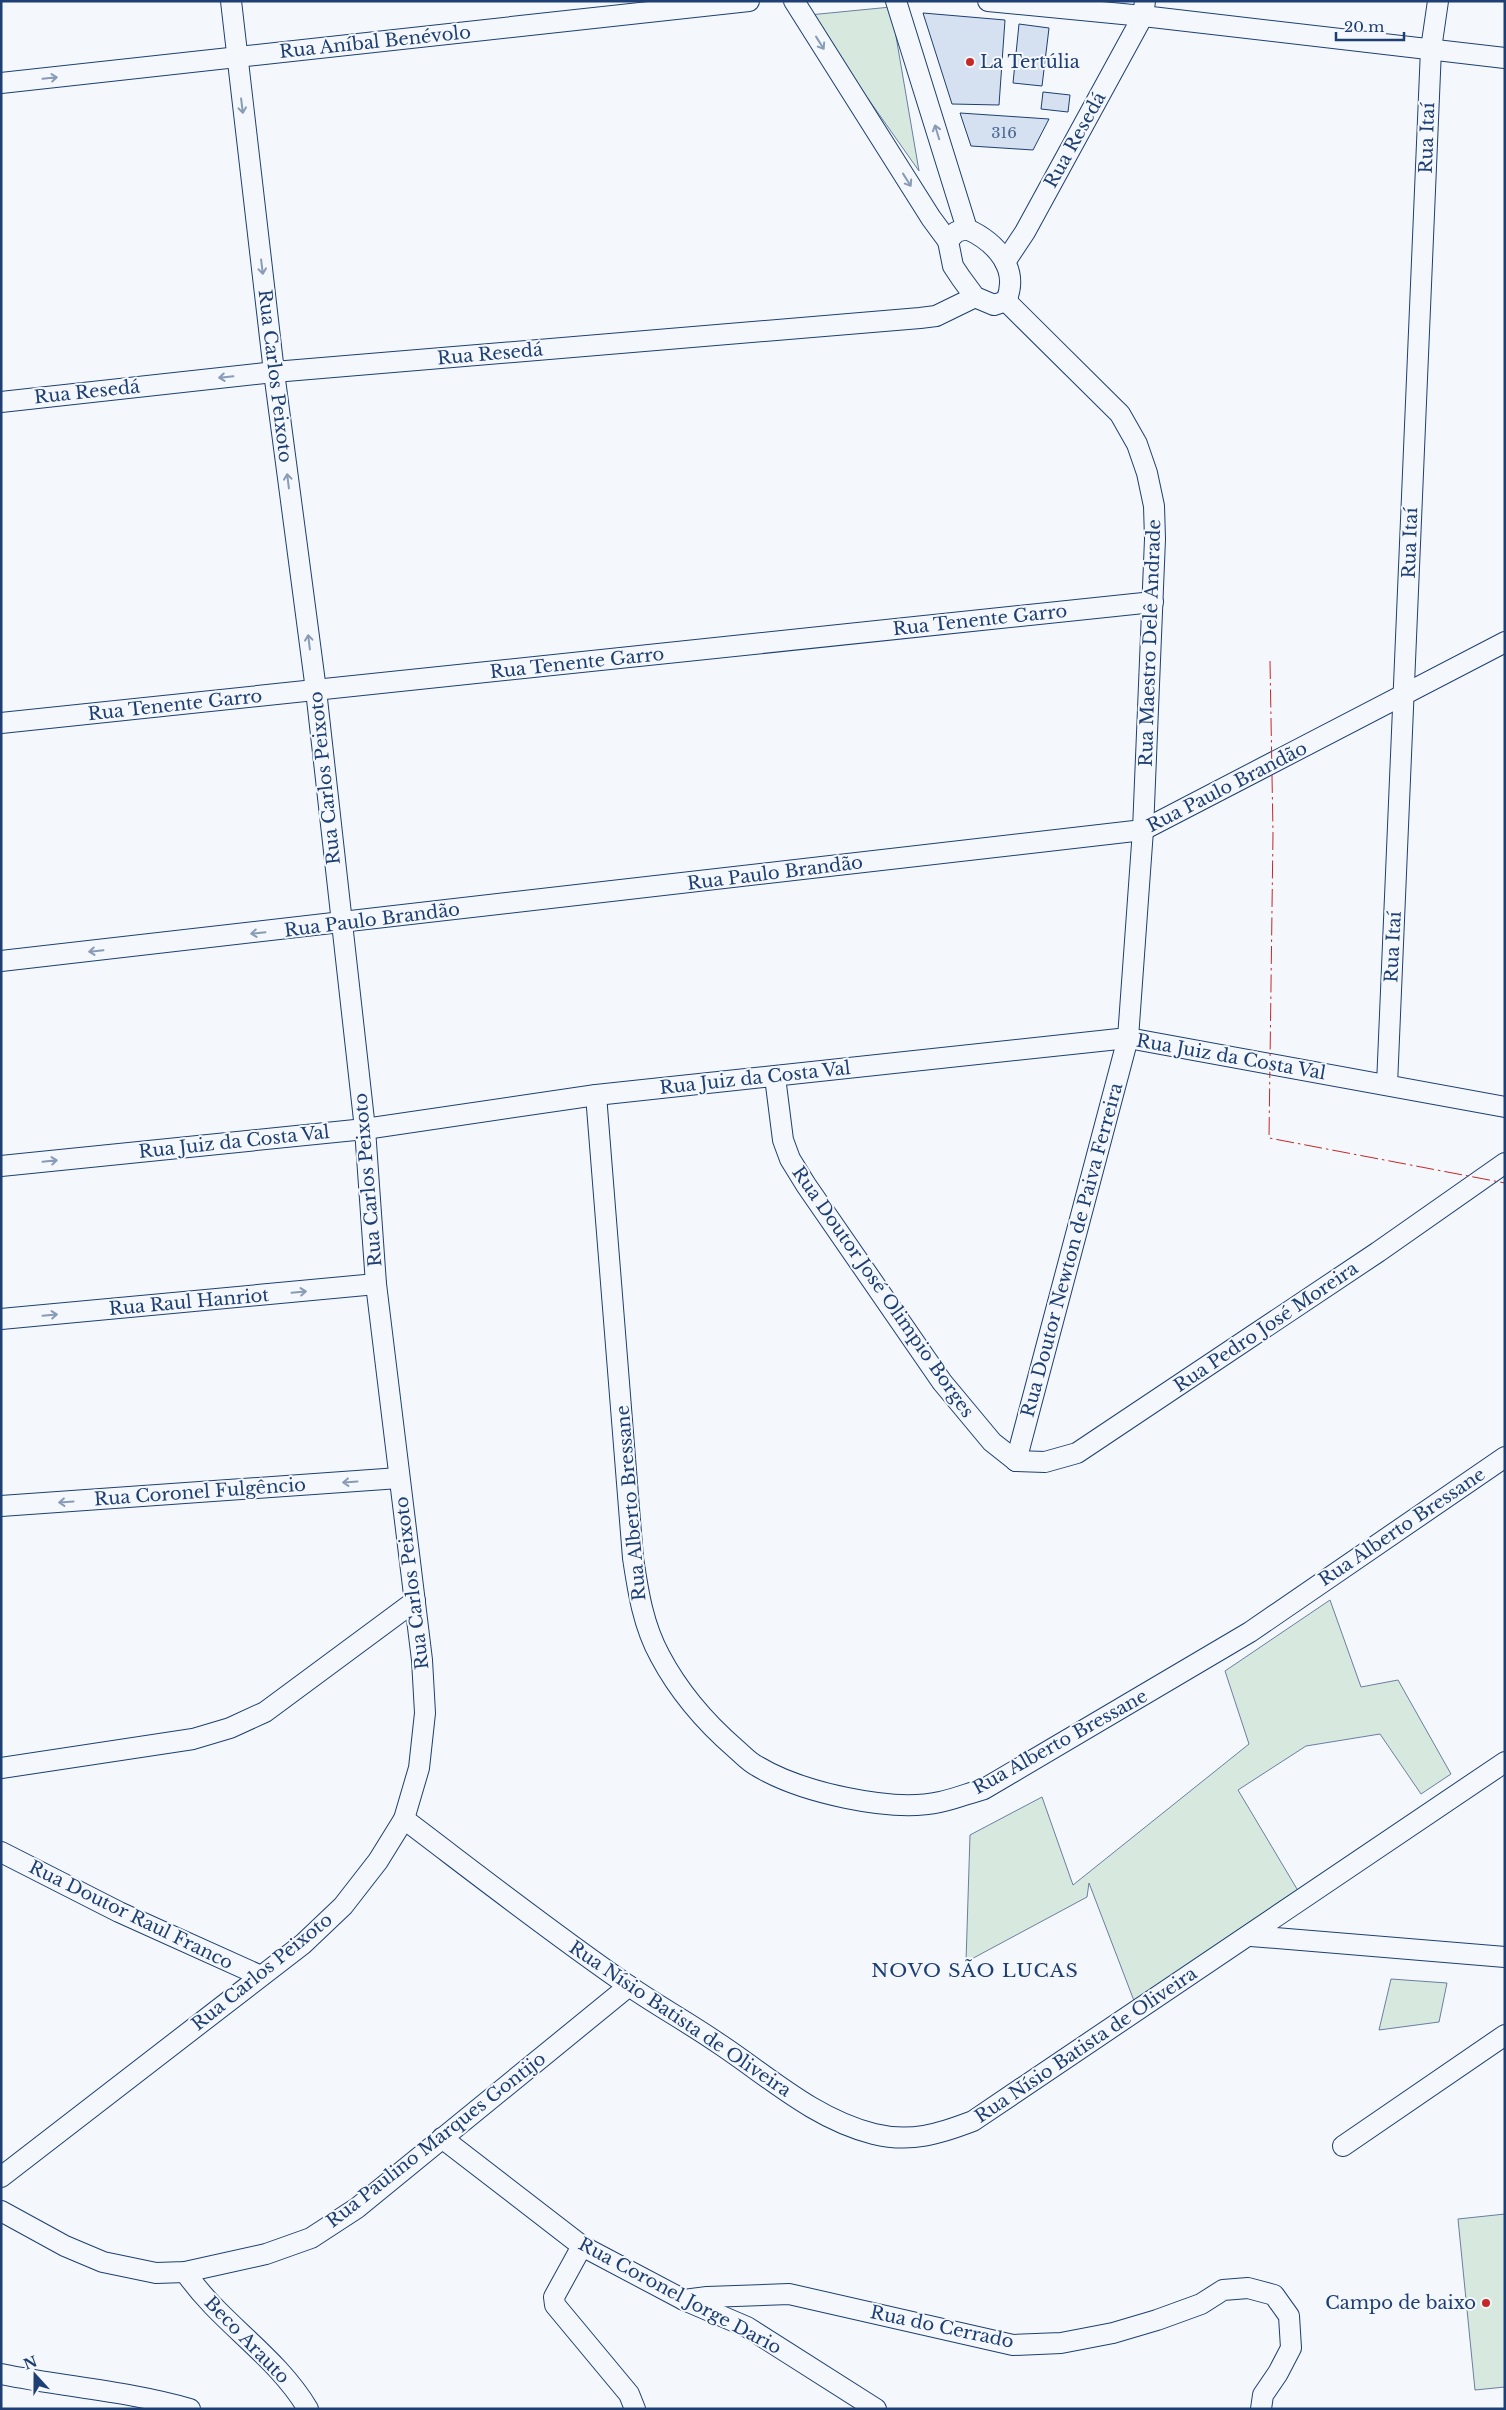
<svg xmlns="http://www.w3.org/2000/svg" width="1506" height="2410" font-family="'Libre Baskerville',serif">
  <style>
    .green { fill: #d7e8df; stroke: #687fa3 }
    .building { fill: #d5e0f0; stroke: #1d3f73 }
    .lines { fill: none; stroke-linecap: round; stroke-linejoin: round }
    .street-casing { stroke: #1d3f73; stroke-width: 22 }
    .street { stroke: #f4f7fb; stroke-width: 20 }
    .power { stroke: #c62828; stroke-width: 1; stroke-dasharray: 18 4 2.5 4; stroke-linecap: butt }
    .oneway { stroke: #889bb7 }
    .poi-dot { fill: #c62828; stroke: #f4f7fb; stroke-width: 2 }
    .labels { text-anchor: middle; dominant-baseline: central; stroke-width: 4; stroke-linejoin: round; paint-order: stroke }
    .number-label { font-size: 15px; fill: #4b6792 }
    .street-label { font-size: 18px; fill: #1d3f73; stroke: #f4f7fb }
    .poi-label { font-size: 18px; fill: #1d3f73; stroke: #f4f7fb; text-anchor: start }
    .neighbourhood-label { font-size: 19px; letter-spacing: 1px; fill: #1d3f73; stroke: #f4f7fb }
  </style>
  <rect width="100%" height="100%" fill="#f4f7fb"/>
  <g class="green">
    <polygon points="891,7 919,171 809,15"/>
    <polygon points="1330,1600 1361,1687 1398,1680 1451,1774 1421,1794 1380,1734 1306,1746 1238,1790 1300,1894 1136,2006 1089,1883 1087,1897 966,1962 970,1835 1042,1797 1073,1885 1249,1744 1225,1671"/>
    <polygon points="1391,1979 1447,1983 1439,2022 1379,2030"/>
    <polygon points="1505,2214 1505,2387 1475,2390 1458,2219"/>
  </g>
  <g class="building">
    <polygon points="923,13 1005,20 999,105 952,104"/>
    <polygon points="1019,24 1049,28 1042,86 1013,83"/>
    <polygon points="1043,92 1070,95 1068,112 1041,109"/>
    <polygon points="960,113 1049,119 1033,150 971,146"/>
  </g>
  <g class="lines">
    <defs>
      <g id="street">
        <polyline points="794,1 931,218 948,241"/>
        <polyline points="896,1 967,229"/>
        <polyline points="988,1 1143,16 1505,58"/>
        <polyline points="1,83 749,1"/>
        <path d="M967,229C996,242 1020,269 1006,301L994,305L975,297L961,278L953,266L948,241L956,232Z"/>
        <polyline points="1005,262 1025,232 1143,16 1145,1"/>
        <polyline points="1006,301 1120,414 1137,444 1147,473 1154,506 1155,539 1143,830 1128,1038 1016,1461"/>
        <polyline points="1,402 274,372 920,318 936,316 975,297"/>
        <polyline points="1,723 1153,602"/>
        <polyline points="1,961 1143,830 1505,642"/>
        <polyline points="775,1077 783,1140 790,1159 806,1185 942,1382 992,1442 1016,1461"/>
        <polyline points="1387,1085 1431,49 1438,1"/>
        <path d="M596,1095L633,1558C638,1591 643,1625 660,1656C679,1692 706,1723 736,1749C743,1755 749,1762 757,1766C800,1792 891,1813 940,1802C955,1799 969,1793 984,1789L1250,1632L1505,1457"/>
        <polyline points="1,1166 365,1129 596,1095 1128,1038 1505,1107"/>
        <polyline points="1,1319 376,1284"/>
        <polyline points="1016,1461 1045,1462 1077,1453 1378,1252 1505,1163"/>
        <polyline points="1,1506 399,1478"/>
        <polyline points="1,1768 193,1739 230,1728 265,1712 415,1601"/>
        <path d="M404,1819C478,1875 552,1933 629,1986C658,2006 689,2023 718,2043C768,2076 814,2119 874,2134C911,2143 939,2134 973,2121L1505,1762"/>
        <polyline points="1,1852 119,1912 261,1976"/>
        <polyline points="1251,1936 1505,1957"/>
        <polyline points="442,2138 582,2246 684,2300 747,2327 876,2409"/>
        <polyline points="1343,2146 1505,2035"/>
        <polyline points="1,2177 303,1944 343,1906 378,1861 404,1819 419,1768 425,1713 422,1660 376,1284 365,1129 316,690 274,372 231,1"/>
        <polyline points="1,2211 65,2246 103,2262 156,2273 185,2272 266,2254 311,2238 357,2208 629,1986"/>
        <polyline points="582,2246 554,2297 555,2305 629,2394 635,2409"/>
        <path d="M185,2272C220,2323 276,2355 308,2409"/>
        <polyline points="684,2300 707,2297 789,2294 1013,2345 1061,2343 1113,2333 1157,2320 1201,2304 1223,2290 1248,2288 1274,2295 1289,2316 1291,2348 1278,2373 1263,2395 1261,2409"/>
        <path d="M1,2374C64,2387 128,2391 190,2409"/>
      </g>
    </defs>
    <use href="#street" class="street-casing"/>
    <use href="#street" class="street"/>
    <polyline class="power" points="1270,661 1273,833 1269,1138 1505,1183"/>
  </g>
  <defs><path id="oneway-shaft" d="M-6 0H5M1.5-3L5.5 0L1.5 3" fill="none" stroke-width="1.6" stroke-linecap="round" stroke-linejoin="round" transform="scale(1.25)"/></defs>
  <g class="oneway">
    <use href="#oneway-shaft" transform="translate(820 43) rotate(58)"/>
    <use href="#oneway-shaft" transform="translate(50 78) rotate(-6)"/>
    <use href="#oneway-shaft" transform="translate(242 106) rotate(83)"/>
    <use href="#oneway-shaft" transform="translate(937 132) rotate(-107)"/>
    <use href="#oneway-shaft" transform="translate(907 180) rotate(58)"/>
    <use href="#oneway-shaft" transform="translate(262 267) rotate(83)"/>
    <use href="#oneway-shaft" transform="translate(226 377) rotate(174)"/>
    <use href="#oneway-shaft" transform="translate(288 481) rotate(-97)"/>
    <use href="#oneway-shaft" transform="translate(309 642) rotate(-97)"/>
    <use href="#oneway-shaft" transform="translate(258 933) rotate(174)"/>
    <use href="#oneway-shaft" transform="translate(96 951) rotate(174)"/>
    <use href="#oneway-shaft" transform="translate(50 1161) rotate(-6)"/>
    <use href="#oneway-shaft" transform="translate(299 1292) rotate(-5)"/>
    <use href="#oneway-shaft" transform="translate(50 1315) rotate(-5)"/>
    <use href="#oneway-shaft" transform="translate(350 1482) rotate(176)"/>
    <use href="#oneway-shaft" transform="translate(66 1502) rotate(176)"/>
  </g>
  <g class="poi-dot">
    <circle cx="970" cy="62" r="5"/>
    <circle cx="1486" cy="2303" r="5"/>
  </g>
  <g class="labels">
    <g class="number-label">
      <text x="1004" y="132">316</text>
    </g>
    <g class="street-label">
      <text transform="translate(375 42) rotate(-6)">Rua Aníbal Benévolo</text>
      <text transform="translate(1427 138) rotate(-88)">Rua Itaí</text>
      <text transform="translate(1075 140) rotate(-61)">Rua Resedá</text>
      <text transform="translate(490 354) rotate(-5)">Rua Resedá</text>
      <text transform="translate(275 376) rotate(83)">Rua Carlos Peixoto</text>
      <text transform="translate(87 392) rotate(-6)">Rua Resedá</text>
      <text transform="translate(1410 543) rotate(-88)">Rua Itaí</text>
      <text transform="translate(980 620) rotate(-6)">Rua Tenente Garro</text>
      <text transform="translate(1150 643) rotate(-88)">Rua Maestro Delê Andrade</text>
      <text transform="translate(577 663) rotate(-6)">Rua Tenente Garro</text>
      <text transform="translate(175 705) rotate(-6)">Rua Tenente Garro</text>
      <text transform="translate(325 778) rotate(-96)">Rua Carlos Peixoto</text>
      <text transform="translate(1227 787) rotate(-27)">Rua Paulo Brandão</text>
      <text transform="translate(775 873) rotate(-7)">Rua Paulo Brandão</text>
      <text transform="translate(372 920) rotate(-7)">Rua Paulo Brandão</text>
      <text transform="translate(1393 947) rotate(-87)">Rua Itaí</text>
      <text transform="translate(1231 1057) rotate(10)">Rua Juiz da Costa Val</text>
      <text transform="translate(755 1078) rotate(-6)">Rua Juiz da Costa Val</text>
      <text transform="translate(234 1142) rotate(-6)">Rua Juiz da Costa Val</text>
      <text transform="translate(368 1180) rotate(-95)">Rua Carlos Peixoto</text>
      <text transform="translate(1072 1250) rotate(-75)">Rua Doutor Newton de Paiva Ferreira</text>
      <text transform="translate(883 1292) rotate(55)">Rua Doutor José Olimpio Borges</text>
      <text transform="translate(189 1302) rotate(-5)">Rua Raul Hanriot</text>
      <text transform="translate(1266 1327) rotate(-34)">Rua Pedro José Moreira</text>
      <text transform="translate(200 1492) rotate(-4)">Rua Coronel Fulgêncio</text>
      <text transform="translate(631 1503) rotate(-95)">Rua Alberto Bressane</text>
      <text transform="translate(1402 1527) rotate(-34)">Rua Alberto Bressane</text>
      <text transform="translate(412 1583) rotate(-97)">Rua Carlos Peixoto</text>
      <text transform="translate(1060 1742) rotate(-29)">Rua Alberto Bressane</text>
      <text transform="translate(131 1915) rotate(26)">Rua Doutor Raul Franco</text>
      <text transform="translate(262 1972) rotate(-39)">Rua Carlos Peixoto</text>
      <text transform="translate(680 2019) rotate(34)">Rua Nísio Batista de Oliveira</text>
      <text transform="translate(1086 2045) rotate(-34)">Rua Nísio Batista de Oliveira</text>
      <text transform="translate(436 2140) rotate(-38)">Rua Paulino Marques Gontijo</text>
      <text transform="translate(680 2296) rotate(28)">Rua Coronel Jorge Dario</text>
      <text transform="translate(942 2327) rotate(12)">Rua do Cerrado</text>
      <text transform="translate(247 2340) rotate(46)">Beco Arauto</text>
    </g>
    <g class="poi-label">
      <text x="980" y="62">La Tertúlia</text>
      <text x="1476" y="2303" text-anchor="end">Campo de baixo</text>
    </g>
    <g class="neighbourhood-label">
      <text x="975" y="1970">NOVO SÃO LUCAS</text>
    </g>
  </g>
  <rect width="1506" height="2410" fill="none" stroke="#1d3f73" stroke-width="5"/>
  <g transform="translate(35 2375) rotate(339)" stroke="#f4f7fb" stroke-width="4" paint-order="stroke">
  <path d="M0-4L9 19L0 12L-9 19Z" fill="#1d3f73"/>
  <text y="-8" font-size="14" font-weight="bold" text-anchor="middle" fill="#1d3f73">N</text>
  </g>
  <path d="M1336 32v8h68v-8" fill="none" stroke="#1d3f73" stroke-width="2.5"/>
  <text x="1344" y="32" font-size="15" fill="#1d3f73" stroke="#f4f7fb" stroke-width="4" paint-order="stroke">20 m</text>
</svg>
